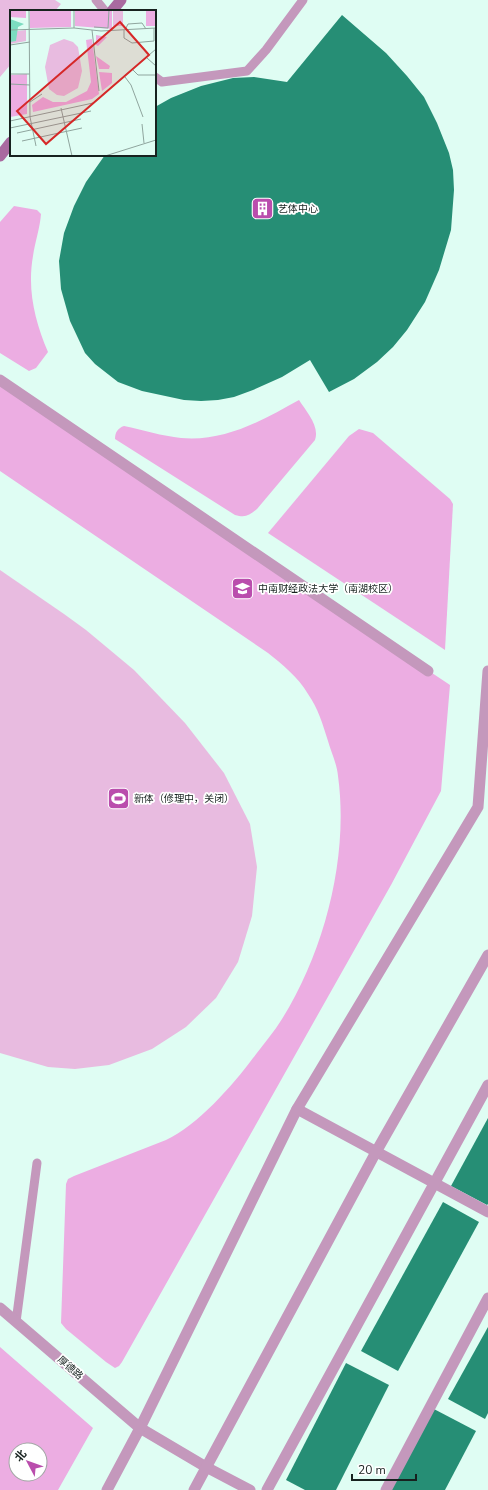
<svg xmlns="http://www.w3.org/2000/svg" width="488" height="1490" font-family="'Nunito Sans','Noto Sans SC',sans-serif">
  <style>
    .green { fill: #e8bbe0 }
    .forest { fill: #ecade2; fill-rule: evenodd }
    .building { fill: #268e75 }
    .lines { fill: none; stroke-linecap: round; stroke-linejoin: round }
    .service { stroke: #c498bc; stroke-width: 9 }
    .minor { stroke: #c498bc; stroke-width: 11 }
    .tertiary { stroke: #c498bc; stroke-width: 11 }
    .secondary { stroke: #a96aa0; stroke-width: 11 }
    .labels { text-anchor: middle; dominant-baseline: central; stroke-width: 3.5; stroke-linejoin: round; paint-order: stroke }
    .poi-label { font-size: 10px; fill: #17221f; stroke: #fff; text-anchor: start }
    .street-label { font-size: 10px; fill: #17221f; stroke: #fff }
    .inset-road { fill: none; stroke: #8fa59e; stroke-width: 1 }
    .view { fill: #d62828; fill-opacity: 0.15; stroke: #d62828; stroke-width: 2 }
    .inset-edge { fill: none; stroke: #17221f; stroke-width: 2 }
  </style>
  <rect width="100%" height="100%" fill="#dffdf3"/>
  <g class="green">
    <polygon points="0,0 55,0 61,4 55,11 11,11 11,64 0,77"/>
    <polygon points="0,570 64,614 86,630 134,670 185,723 224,773 250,824 257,867 252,916 238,962 216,998 186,1027 152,1049 109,1065 75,1069 48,1067 0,1053"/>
  </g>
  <g class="forest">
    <path d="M14,206L37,210L41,214C40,228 35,242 33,256C27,290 35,321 48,352L36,368L29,371L0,353V222Z"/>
    <path d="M0,385L450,685L441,791L391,885L122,1362L119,1366L115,1368L106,1362L66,1329L61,1323L66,1184L68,1179L74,1176L166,1140C197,1126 233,1085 253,1058C263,1045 274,1032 282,1019C325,950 349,856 338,776C337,764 331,752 328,741C323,725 318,708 308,694C298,677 283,665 268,653L0,471Z"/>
    <path d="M299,400C306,411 320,426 315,440L257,509C249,516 245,518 235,515L115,439C115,432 118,428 124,426C143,430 162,436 181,438C225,442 263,420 299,400Z"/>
    <polygon points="359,429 373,433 450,499 453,504 445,650 268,533 349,436"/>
    <path d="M0,1347L93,1428L58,1490H0ZM16,1450H40V1474H16Z"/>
  </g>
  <g class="building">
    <polygon points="342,15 386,53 407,76 424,97 437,123 449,153 453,170 454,190 451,230 439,270 425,302 407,330 393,347 377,362 354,379 329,392 310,360 282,377 253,390 234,397 218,400 201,401 184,400 142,391 118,382 95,364 85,353 70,321 61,289 59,261 64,233 74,206 86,182 105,155 155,155 155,107 171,98 201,86 233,78 254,77 287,82"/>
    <polygon points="488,1118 488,1204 487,1205 451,1186"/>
    <polygon points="443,1202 479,1222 398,1371 361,1351"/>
    <polygon points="488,1327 488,1413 485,1419 448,1399"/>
    <polygon points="346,1363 389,1385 336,1490 305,1490 286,1480"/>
    <polygon points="432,1408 476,1431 445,1490 390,1490"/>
  </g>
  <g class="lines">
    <g class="service">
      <polyline points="96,0 105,11"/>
      <polyline points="155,77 162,82 247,71 266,50 303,0"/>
      <polyline points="16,1322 37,1163"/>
    </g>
    <g class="minor">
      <polyline points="0,380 428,671"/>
      <polyline points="297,1109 488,1212"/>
      <polyline points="140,1428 206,1467 250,1490"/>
      <polyline points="107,1490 140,1428 297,1109 478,807 488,671"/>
      <polyline points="194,1490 376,1152 488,955"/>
      <polyline points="267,1490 488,1085"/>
      <polyline points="386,1490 488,1298"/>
    </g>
    <polyline class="tertiary" points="0,1308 140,1428"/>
    <g class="secondary">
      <polyline points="112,11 121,0"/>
      <polyline points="0,156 11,142"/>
    </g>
  </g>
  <defs>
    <symbol id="building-square" viewBox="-11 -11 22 22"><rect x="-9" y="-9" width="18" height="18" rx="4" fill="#ba4dad" stroke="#fff"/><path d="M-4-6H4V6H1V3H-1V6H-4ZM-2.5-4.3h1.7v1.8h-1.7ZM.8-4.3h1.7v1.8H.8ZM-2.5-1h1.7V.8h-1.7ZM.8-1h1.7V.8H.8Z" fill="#fff"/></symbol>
    <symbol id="university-square" viewBox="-11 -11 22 22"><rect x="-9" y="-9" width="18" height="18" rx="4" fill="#ba4dad" stroke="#fff"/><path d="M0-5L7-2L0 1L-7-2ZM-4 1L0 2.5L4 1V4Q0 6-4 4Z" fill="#fff"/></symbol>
    <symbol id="stadium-square" viewBox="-11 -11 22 22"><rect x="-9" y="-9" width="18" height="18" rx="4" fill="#ba4dad" stroke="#fff"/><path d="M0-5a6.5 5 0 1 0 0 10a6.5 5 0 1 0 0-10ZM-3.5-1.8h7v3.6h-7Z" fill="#fff"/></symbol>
  </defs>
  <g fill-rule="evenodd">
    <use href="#building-square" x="250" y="196" width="25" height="25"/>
    <use href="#university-square" x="230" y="576" width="25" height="25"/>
    <use href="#stadium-square" x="106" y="786" width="25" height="25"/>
  </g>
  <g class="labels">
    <g class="poi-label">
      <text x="278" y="209">艺体中心</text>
      <text x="258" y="589">中南财经政法大学（南湖校区）</text>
      <text x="134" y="799">新体（修理中，关闭）</text>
    </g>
    <g class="street-label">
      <text transform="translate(70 1368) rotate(41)">厚德路</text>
    </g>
  </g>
  <g transform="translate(10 10)">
    <rect width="146" height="146" fill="#dffdf3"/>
    <path d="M103,0H113V16H103ZM16,20V31L0,34V22ZM54,29L63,32L68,37L72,61L68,78L54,86L47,85L39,79L35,57L40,35Z" fill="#e8bbe0"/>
    <path d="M0,0H16V8L0,7ZM20,0H61V17L20,18ZM65,0H102V19L65,16ZM136,0H146V16H136ZM86,25L97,27L88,36L86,35ZM82,29L89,84L82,89L23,102L22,95L33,87L43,92H56L77,81L81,72L76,30ZM86,46L100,56L99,59H89ZM89,62L102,63V73L92,81ZM17,64V104L0,107L1,65Z" fill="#ecade2"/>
    <path d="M0,9L14,14L8,17L6,31L0,32Z" fill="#7cdcc0"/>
    <path class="inset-road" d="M19,0L20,107L26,136M64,0V18M84,17L98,18L99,0M0,20L64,18L91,21L146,18M82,20L89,81M114,20V28L122,33L144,31V18M115,20L118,14L132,13L136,19M0,35L20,32M137,48L146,56M123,60L128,65H146M0,64H20M115,67L121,75L133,107M0,74L20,75M20,92L32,84M51,98L62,146M0,111L83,93L146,39M132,114L134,133M0,118L81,101M7,123L71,109M12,131L72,118M95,146L146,130"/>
    <path class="view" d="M110,12L139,45L36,134L7,101Z"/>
    <rect width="146" height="146" class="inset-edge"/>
  </g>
  <g transform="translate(28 1462) rotate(311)"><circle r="19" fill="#ffffff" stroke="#a2a7a5"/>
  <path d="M0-3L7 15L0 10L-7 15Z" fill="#ba4dad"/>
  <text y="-6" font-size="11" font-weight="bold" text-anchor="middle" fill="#17221f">北</text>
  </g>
  <path d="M352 1474v6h64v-6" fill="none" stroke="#17221f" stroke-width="2"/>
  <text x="358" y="1474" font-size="12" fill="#17221f" stroke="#ffffff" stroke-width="3" paint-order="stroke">20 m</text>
</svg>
